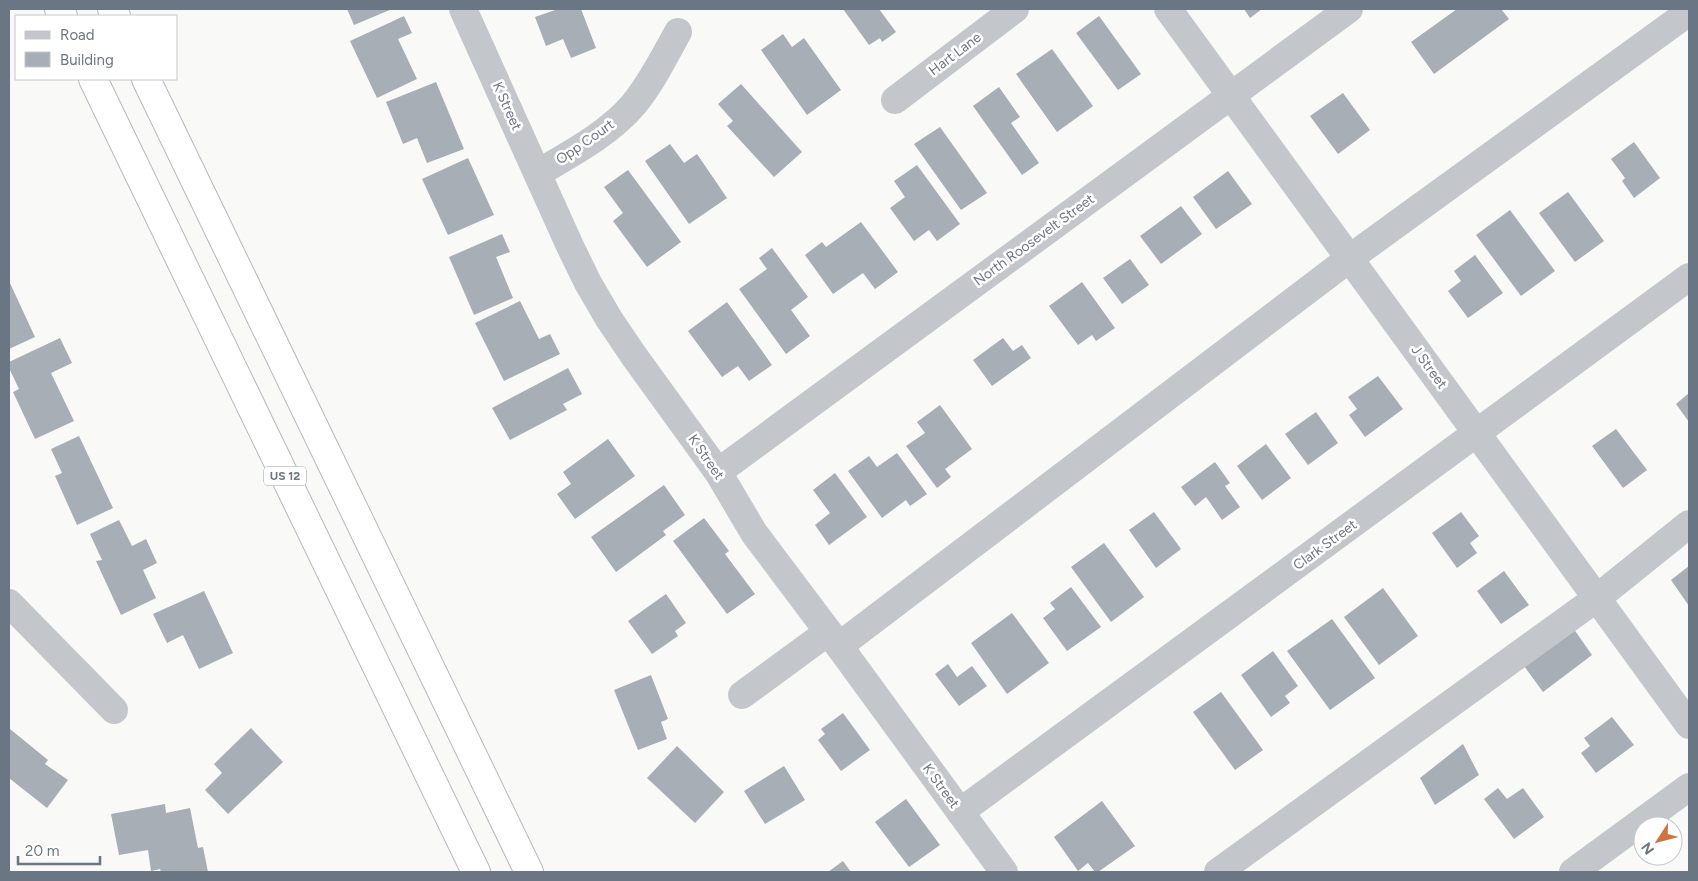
<svg xmlns="http://www.w3.org/2000/svg" width="1698" height="881" font-family="Figtree,sans-serif">
  <style>
    .building { fill: #a8aeb5 }
    .lines { fill: none; stroke-linecap: round; stroke-linejoin: round }
    .highway-casing { stroke: #b6b9bc; stroke-width: 30 }
    .minor { stroke: #c3c6ca; stroke-width: 28 }
    .highway { stroke: #fff; stroke-width: 28 }
    .labels { text-anchor: middle; dominant-baseline: central; stroke-width: 5; stroke-linejoin: round; paint-order: stroke }
    .shield { fill: #fff; stroke: #979fa9; stroke-width: 1 }
    .shield-label { font-size: 12px; font-weight: bold; fill: #6b7684 }
    .street-label { font-size: 14px; fill: #6b7684; stroke: #fff }
  </style>
  <rect width="100%" height="100%" fill="#f9f9f7"/>
  <g class="building">
    <polygon points="347,9 392,9 354,25"/>
    <polygon points="558,9 581,9 596,48 571,58 563,39 546,46 535,17"/>
    <polygon points="843,9 879,9 896,32 882,42 880,38 869,45"/>
    <polygon points="1244,9 1262,9 1250,18"/>
    <polygon points="1457,9 1501,9 1509,19 1434,74 1411,42"/>
    <polygon points="404,16 412,33 398,39 417,79 377,98 350,41"/>
    <polygon points="1099,16 1141,74 1118,90 1076,33"/>
    <polygon points="783,34 792,47 804,38 841,90 807,115 761,50"/>
    <polygon points="1052,49 1093,106 1057,132 1016,74"/>
    <polygon points="436,82 464,149 427,163 417,138 403,144 386,102"/>
    <polygon points="741,84 802,152 774,177 727,126 733,121 718,104"/>
    <polygon points="999,87 1020,117 1011,123 1039,163 1022,175 973,106"/>
    <polygon points="1343,93 1370,130 1338,154 1310,116"/>
    <polygon points="940,127 987,193 961,210 914,144"/>
    <polygon points="1634,142 1660,178 1634,198 1622,181 1625,178 1611,159"/>
    <polygon points="670,144 684,163 697,154 727,198 689,224 645,161"/>
    <polygon points="468,158 494,215 448,235 422,179"/>
    <polygon points="917,165 960,224 937,241 929,230 914,241 890,208 905,197 894,181"/>
    <polygon points="628,170 681,242 647,267 613,221 623,213 604,187"/>
    <polygon points="1228,171 1252,204 1216,229 1193,197"/>
    <polygon points="1568,192 1604,241 1575,262 1539,213"/>
    <polygon points="1181,206 1202,234 1161,264 1140,236"/>
    <polygon points="1510,210 1555,271 1521,296 1476,235"/>
    <polygon points="861,222 898,272 875,289 863,273 833,294 805,255 822,242 826,247"/>
    <polygon points="502,234 510,252 496,257 513,298 474,315 449,257"/>
    <polygon points="772,248 808,297 791,310 810,336 786,354 739,289 767,269 759,258"/>
    <polygon points="1475,255 1503,293 1468,318 1448,291 1461,281 1454,271"/>
    <polygon points="1130,259 1149,285 1122,304 1103,278"/>
    <polygon points="9,281 35,337 9,349"/>
    <polygon points="1082,282 1115,328 1096,341 1092,335 1078,345 1049,306"/>
    <polygon points="520,301 539,339 550,334 560,354 504,381 475,323"/>
    <polygon points="727,302 772,365 749,381 738,366 722,377 688,331"/>
    <polygon points="60,338 72,363 51,373 74,421 35,439 13,392 19,389 9,368 9,362"/>
    <polygon points="1003,338 1013,351 1022,345 1031,358 992,386 973,360"/>
    <polygon points="568,368 582,394 563,404 567,410 510,440 492,408"/>
    <polygon points="1378,376 1403,409 1365,437 1349,415 1357,409 1348,397"/>
    <polygon points="1689,393 1689,422 1676,404"/>
    <polygon points="940,405 972,449 945,469 951,477 937,488 906,446 925,433 917,422"/>
    <polygon points="1316,412 1338,443 1308,465 1285,434"/>
    <polygon points="1616,429 1647,470 1623,488 1592,446"/>
    <polygon points="79,436 113,508 77,525 55,476 62,473 51,449"/>
    <polygon points="608,439 635,476 575,519 557,494 571,484 563,472"/>
    <polygon points="1266,444 1291,478 1262,500 1237,466"/>
    <polygon points="897,453 927,494 910,506 906,500 882,518 848,471 869,456 877,467"/>
    <polygon points="1215,462 1230,483 1225,486 1240,507 1222,520 1206,497 1195,506 1181,487"/>
    <polygon points="835,473 867,517 829,545 815,525 830,513 813,490"/>
    <polygon points="664,485 685,515 663,531 666,535 616,572 591,537"/>
    <polygon points="1154,512 1181,549 1156,568 1129,530"/>
    <polygon points="1461,512 1479,536 1470,543 1477,553 1457,568 1432,533"/>
    <polygon points="704,518 729,551 725,554 755,594 727,614 673,541"/>
    <polygon points="119,520 132,546 146,539 157,563 143,570 156,598 121,615 96,561 102,560 90,534"/>
    <polygon points="1104,543 1144,597 1111,622 1071,567"/>
    <polygon points="1689,566 1689,606 1671,580"/>
    <polygon points="1504,571 1529,605 1501,624 1477,591"/>
    <polygon points="1071,587 1101,627 1067,651 1043,618 1055,609 1050,603"/>
    <polygon points="1383,588 1418,636 1379,665 1344,617"/>
    <polygon points="204,591 233,653 199,669 183,635 167,643 153,614"/>
    <polygon points="666,594 686,623 675,631 678,636 652,654 628,621"/>
    <polygon points="1012,613 1049,663 1007,694 971,643"/>
    <polygon points="1332,619 1375,678 1330,710 1287,651"/>
    <polygon points="1571,625 1592,655 1543,692 1521,662"/>
    <polygon points="1273,651 1298,686 1285,696 1290,703 1271,717 1241,675"/>
    <polygon points="948,664 957,677 972,666 987,686 959,706 935,674"/>
    <polygon points="651,675 668,719 661,722 667,739 638,750 614,690"/>
    <polygon points="1221,692 1263,750 1235,770 1193,712"/>
    <polygon points="843,713 870,750 841,771 818,740 825,734 821,729"/>
    <polygon points="1612,717 1634,745 1596,773 1581,753 1590,746 1584,738"/>
    <polygon points="251,728 283,762 228,814 205,790 222,773 214,764"/>
    <polygon points="10,729 48,760 45,764 68,780 47,808 9,778 9,731"/>
    <polygon points="1463,744 1479,775 1435,805 1420,778"/>
    <polygon points="677,746 724,792 695,823 647,778"/>
    <polygon points="784,766 805,800 765,824 744,791"/>
    <polygon points="1498,788 1507,799 1523,788 1544,817 1514,839 1484,799"/>
    <polygon points="906,799 940,845 909,867 875,822"/>
    <polygon points="1102,801 1135,846 1098,872 1095,872 1088,863 1078,871 1054,837"/>
    <polygon points="165,804 166,813 190,808 198,848 203,847 208,872 161,872 160,869 151,871 148,850 119,855 111,814"/>
    <polygon points="843,861 851,872 828,872"/>
  </g>
  <g class="lines">
    <defs>
      <g id="highway">
        <polyline points="59,9 63,16"/>
        <polyline points="112,9 116,16"/>
        <polyline points="93,79 476,872"/>
        <polyline points="146,79 529,872"/>
      </g>
    </defs>
    <use href="#highway" class="highway-casing"/>
    <g class="minor">
      <polyline points="463,9 570,246 588,283 609,319 634,356 718,472 754,533 839,646 1004,872"/>
      <polyline points="1168,9 1689,725"/>
      <polyline points="895,100 1015,9"/>
      <path d="M538,173C570,154 610,133 634,104C652,82 664,57 678,32"/>
      <polyline points="718,472 1349,9"/>
      <polyline points="9,603 114,710"/>
      <polyline points="839,646 1350,258 1689,12"/>
      <polyline points="742,695 828,632"/>
      <polyline points="960,812 1689,277"/>
      <polyline points="1218,872 1597,598 1689,524"/>
      <polyline points="1573,872 1689,787"/>
    </g>
    <use href="#highway" class="highway"/>
  </g>
  <g class="labels">
    <rect class="shield" x="264" y="466.5" width="42" height="19" rx="4"/>
    <g class="shield-label">
      <text x="285" y="476">US 12</text>
    </g>
    <g class="street-label">
      <text transform="translate(955 54) rotate(-37)">Hart Lane</text>
      <text transform="translate(507 106) rotate(66)">K Street</text>
      <text transform="translate(585 142) rotate(-35)">Opp Court</text>
      <text transform="translate(1034 240) rotate(-36)">North Roosevelt Street</text>
      <text transform="translate(1429 367) rotate(54)">J Street</text>
      <text transform="translate(706 457) rotate(55)">K Street</text>
      <text transform="translate(1325 545) rotate(-36)">Clark Street</text>
      <text transform="translate(941 786) rotate(54)">K Street</text>
    </g>
  </g>
  <rect width="1698" height="881" fill="none" stroke="#6b7684" stroke-width="20"/>
  <rect x="15" y="15" width="162" height="65" fill="#ffffff" stroke="#c4c8ce"/>
  <rect x="25" y="31" width="25" height="8" fill="#c3c6ca" stroke="#c4c8ce"/>
  <text x="60" y="40" font-size="15" fill="#6b7684">Road</text>
  <rect x="25" y="52" width="25" height="15" fill="#a8aeb5" stroke="#c4c8ce"/>
  <text x="60" y="65" font-size="15" fill="#6b7684">Building</text>
  <g transform="translate(1658 841) rotate(234)"><circle r="24" fill="#ffffff" stroke="#c4c8ce"/>
  <path d="M0-4L9 19L0 12L-9 19Z" fill="#d07340"/>
  <text y="-8" font-size="14" font-weight="bold" text-anchor="middle" fill="#6b7684">N</text>
  </g>
  <path d="M18 856v8h82v-8" fill="none" stroke="#6b7684" stroke-width="2.5"/>
  <text x="25" y="856" font-size="15" fill="#6b7684" stroke="#ffffff" stroke-width="4" paint-order="stroke">20 m</text>
</svg>
